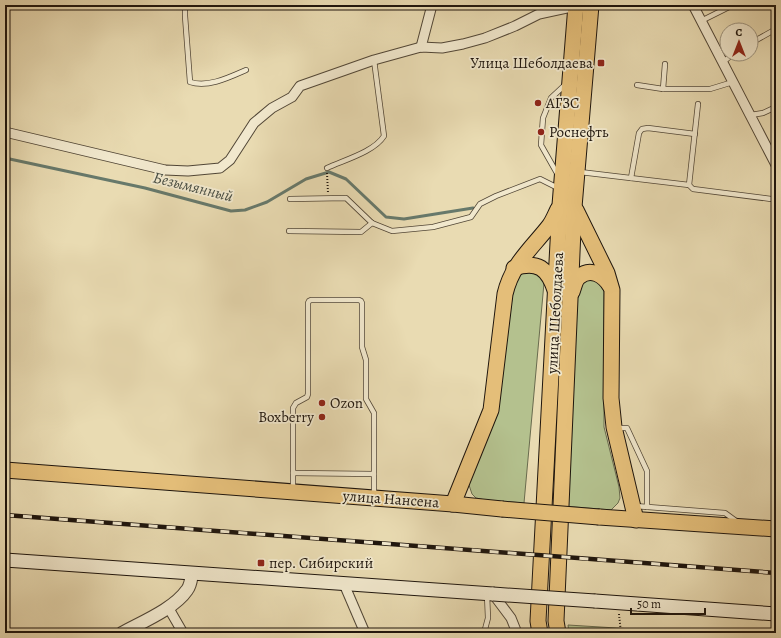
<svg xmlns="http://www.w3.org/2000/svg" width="781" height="638" font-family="Alegreya,serif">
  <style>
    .green { fill: #b4c18e; stroke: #696b4e }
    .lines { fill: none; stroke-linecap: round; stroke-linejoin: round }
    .stream { stroke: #67796b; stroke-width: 3 }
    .service-casing { stroke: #514636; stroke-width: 6 }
    .minor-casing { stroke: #514636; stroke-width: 11 }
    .tertiary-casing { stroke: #514636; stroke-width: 14 }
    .secondary-casing { stroke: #1e150d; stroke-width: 15 }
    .primary-casing { stroke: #1e150d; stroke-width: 17 }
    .path { stroke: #1e150d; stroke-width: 2; stroke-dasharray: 1 2; stroke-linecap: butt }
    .service { stroke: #f1e8cd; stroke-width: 4.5 }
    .minor { stroke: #f1e8cd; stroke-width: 9 }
    .tertiary { stroke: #f1e8cd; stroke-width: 12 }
    .secondary { stroke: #f1e8cd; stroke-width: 13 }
    .primary { stroke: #e4be79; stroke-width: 15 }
    .rail-casing { stroke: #1e150d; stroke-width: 4.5 }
    .rail { stroke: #f1e8cd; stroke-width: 3; stroke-dasharray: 9; stroke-linecap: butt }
    .secondary-bridge-casing { stroke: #1e150d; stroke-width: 15; stroke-linecap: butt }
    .primary-bridge-casing { stroke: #1e150d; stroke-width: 17; stroke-linecap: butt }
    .secondary-bridge { stroke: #f1e8cd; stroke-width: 13 }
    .primary-bridge { stroke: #e4be79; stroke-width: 15 }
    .poi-dot { fill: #8f2418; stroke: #f1e8cd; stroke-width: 1.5 }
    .labels { text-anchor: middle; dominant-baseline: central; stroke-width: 3.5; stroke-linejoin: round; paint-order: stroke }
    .poi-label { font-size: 15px; fill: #1e150d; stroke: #f1e8cd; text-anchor: start }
    .street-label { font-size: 15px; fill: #1e150d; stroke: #f1e8cd }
    .water-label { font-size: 16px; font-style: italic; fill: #494f44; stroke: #f1e8cd }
  </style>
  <rect width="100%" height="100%" fill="#e9dbb2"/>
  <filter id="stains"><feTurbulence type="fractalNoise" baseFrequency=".005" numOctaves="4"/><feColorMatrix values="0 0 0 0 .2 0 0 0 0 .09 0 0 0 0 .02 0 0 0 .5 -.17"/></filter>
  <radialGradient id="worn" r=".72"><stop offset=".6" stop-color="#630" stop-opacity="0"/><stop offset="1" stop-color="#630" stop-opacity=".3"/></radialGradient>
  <g class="green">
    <polygon points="530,271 542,276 544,283 524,503 485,500 476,498 472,494 469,485 473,468 496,417 514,284 520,274"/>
    <polygon points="588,277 604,285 604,427 619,487 620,498 618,503 611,510 563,506 578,286"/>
    <polygon points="568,625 697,633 569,633"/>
  </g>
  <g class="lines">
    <polyline class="stream" points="5,158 145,188 231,211 245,210 267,202 306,179 329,172 346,179 386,217 404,219 473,208"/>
    <defs>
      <g id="service">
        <path d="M185,5V16L190,82C208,88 230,77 246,70"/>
        <polyline points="701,21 733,5"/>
        <polyline points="751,43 776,29"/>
        <polyline points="722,63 733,54"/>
        <polyline points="637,85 663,89 710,89 733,82"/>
        <polyline points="663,89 665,64"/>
        <polyline points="751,115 763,113 776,107"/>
        <path d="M327,168C344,160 374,152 384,136L374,60"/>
        <polyline points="580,172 689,185 693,189 771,199"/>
        <polyline points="558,175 541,145 543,118 551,98 566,84"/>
        <polyline points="631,178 639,133 642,129 648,128 695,134"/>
        <polyline points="689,185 698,104"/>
        <polyline points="290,199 346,198 372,223 392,231 433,227 471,217 480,204 496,196 540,179 558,188"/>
        <polyline points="289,231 361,232 372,223"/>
        <polyline points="616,428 627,428 647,471 647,507"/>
        <polyline points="293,473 374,474"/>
        <polyline points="293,489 293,408 296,403 307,397 308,394 308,303 309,301 311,300 359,300 361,301 362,303 362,347 366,360 366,399 374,413 374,496"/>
        <polyline points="635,506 725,513 736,521"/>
        <polyline points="484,633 488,618 487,595"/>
      </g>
      <g id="minor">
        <polyline points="693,5 776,165"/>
        <polyline points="421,47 432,5"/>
        <polyline points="5,132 165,170 188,171 220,168 230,160 254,123 272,108 292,97 300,86 374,60 421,47 442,48 463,44 485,38 515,26 539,14 576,6"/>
        <polyline points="344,584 365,633"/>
        <polyline points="493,594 511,618 517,633"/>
        <polyline points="168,607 183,633"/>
      </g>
      <path id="tertiary" d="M122,633C142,622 174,609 187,590C191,585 191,579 192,573"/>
      <g id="secondary">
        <polyline points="5,560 493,594"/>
        <polyline points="595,601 776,614"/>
      </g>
      <g id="primary">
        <polyline points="576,210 607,273 612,290 611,398 614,427 636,520"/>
        <path d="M514,268C538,260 548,269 555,290"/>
        <path d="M572,292C574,287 575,280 579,277C590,267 604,275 610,286"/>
        <polyline points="5,470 453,504 502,509"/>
        <path d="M453,504L491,410L505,294C512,264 531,249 549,226C553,221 555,215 558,209"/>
        <polyline points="599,517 776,529"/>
        <polyline points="540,633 538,621 560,205 576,5"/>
        <polyline points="558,633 556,621 574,207 591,5"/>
      </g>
    </defs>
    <use href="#service" class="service-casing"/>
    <use href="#minor" class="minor-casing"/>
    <use href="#tertiary" class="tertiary-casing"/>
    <use href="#secondary" class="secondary-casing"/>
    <use href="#primary" class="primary-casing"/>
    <g class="path">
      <polyline points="327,173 328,193"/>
      <polyline points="619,614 621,633"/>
    </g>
    <use href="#service" class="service"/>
    <use href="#minor" class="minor"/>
    <use href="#tertiary" class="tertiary"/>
    <use href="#secondary" class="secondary"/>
    <use href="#primary" class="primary"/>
    <defs>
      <polyline id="rail" points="5,515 776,573"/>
    </defs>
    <use href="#rail" class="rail-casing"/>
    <use href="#rail" class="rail"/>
    <defs>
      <polyline id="secondary-bridge" points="493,594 595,601"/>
      <polyline id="primary-bridge" points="502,509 599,517"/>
    </defs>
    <use href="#secondary-bridge" class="secondary-bridge-casing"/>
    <use href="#primary-bridge" class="primary-bridge-casing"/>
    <use href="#secondary-bridge" class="secondary-bridge"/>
    <use href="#primary-bridge" class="primary-bridge"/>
  </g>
  <g class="poi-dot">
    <rect x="597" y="59" width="8" height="8" rx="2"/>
    <circle cx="538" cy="103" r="4"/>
    <circle cx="541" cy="132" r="4"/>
    <circle cx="322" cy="403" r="4"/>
    <circle cx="322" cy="417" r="4"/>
    <rect x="257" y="559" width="8" height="8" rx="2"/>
  </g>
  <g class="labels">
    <g class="poi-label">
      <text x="593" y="63" text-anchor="end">Улица Шеболдаева</text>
      <text x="546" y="103">АГЗС</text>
      <text x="549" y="132">Роснефть</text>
      <text x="330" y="403">Ozon</text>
      <text x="314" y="417" text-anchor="end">Boxberry</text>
      <text x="269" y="563">пер. Сибирский</text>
    </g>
    <g class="street-label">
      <text transform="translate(555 313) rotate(-87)">улица Шеболдаева</text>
      <text transform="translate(391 499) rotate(4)">улица Нансена</text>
    </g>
    <g class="water-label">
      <text transform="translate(193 187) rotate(14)">Безымянный</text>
    </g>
  </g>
  <rect width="781" height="638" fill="none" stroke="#e9dbb2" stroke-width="20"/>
  <rect x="6" y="6" width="769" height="626" fill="none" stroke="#1e150d" stroke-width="2"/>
  <rect x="10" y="10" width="761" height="618" fill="none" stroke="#1e150d"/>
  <g transform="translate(739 42)"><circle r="19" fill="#f1e8cd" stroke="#9d9480"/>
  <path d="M0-3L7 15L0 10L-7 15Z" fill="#8f2418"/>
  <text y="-6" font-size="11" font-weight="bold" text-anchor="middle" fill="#1e150d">С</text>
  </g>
  <path d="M631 608v6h74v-6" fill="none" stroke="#1e150d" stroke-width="2"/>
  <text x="637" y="608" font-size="12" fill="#1e150d" stroke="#f1e8cd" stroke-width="3" paint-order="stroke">50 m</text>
  <rect width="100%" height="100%" filter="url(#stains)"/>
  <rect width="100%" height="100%" fill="url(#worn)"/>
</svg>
